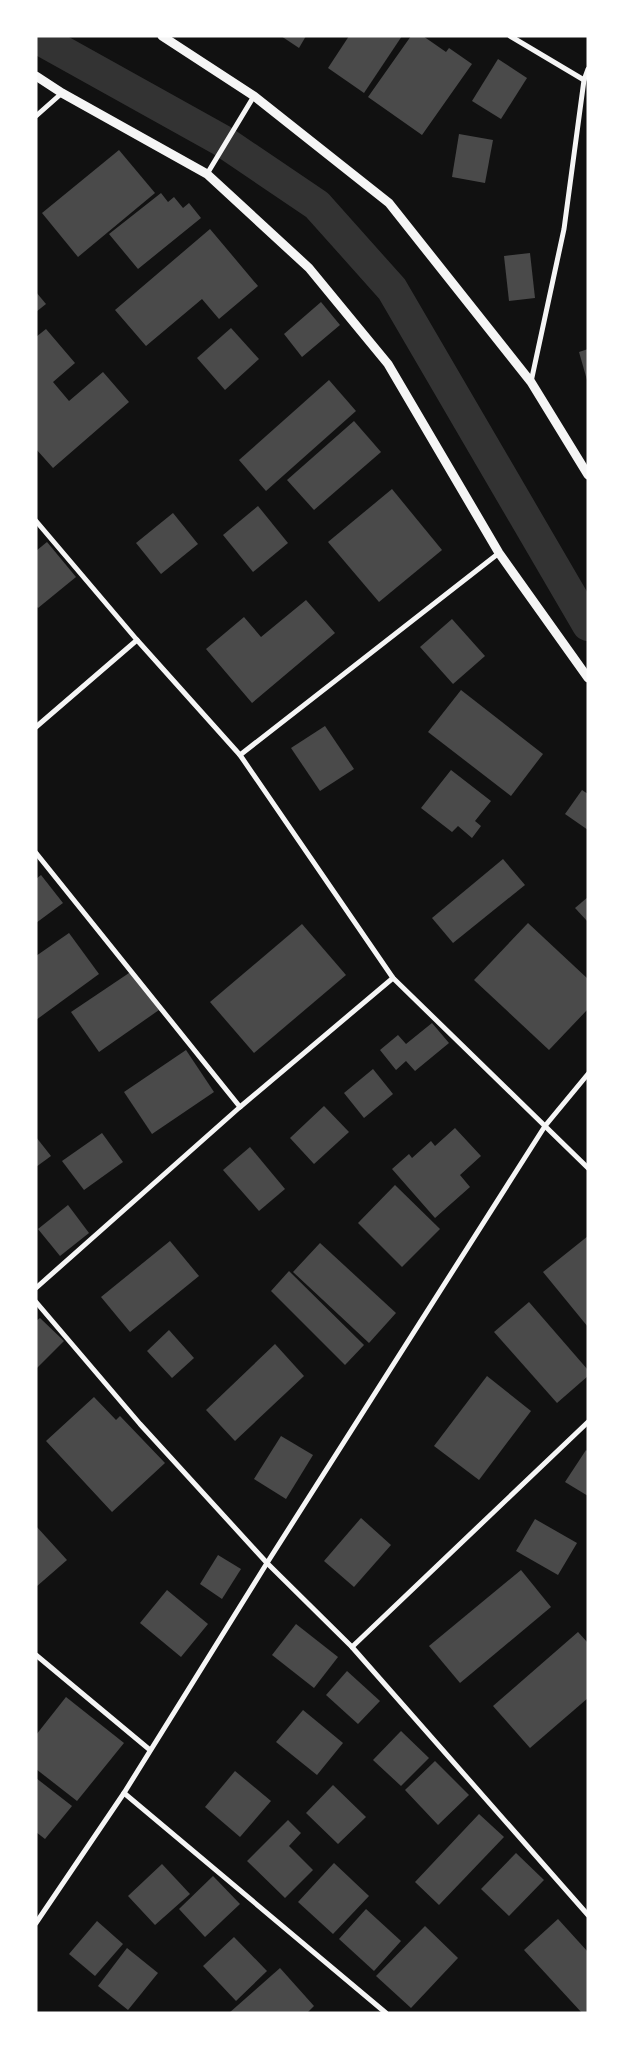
<svg xmlns="http://www.w3.org/2000/svg" width="624" height="2049" font-family="Lato,sans-serif">
  <style>
    .lines { fill: none; stroke-linecap: round; stroke-linejoin: round }
    .canal { stroke: #333; stroke-width: 32 }
    .building { fill: #4a4a4a }
    .minor { stroke: #f5f5f5; stroke-width: 5 }
    .tertiary { stroke: #f5f5f5; stroke-width: 9 }
  </style>
  <rect width="100%" height="100%" fill="#111"/>
  <g class="lines">
    <polyline class="canal" points="36,37 221,140 317,205 392,289 588,625"/>
  </g>
  <g class="building">
    <polygon points="281,36 306,36 299,48"/>
    <polygon points="349,36 402,36 364,93 328,68"/>
    <polygon points="411,36 423,36 446,52 449,48 472,64 422,135 368,97"/>
    <polygon points="498,59 527,78 501,119 472,101"/>
    <polygon points="459,134 493,140 485,183 452,177"/>
    <polygon points="119,150 155,193 78,257 42,213"/>
    <polygon points="161,193 168,202 174,197 183,208 189,203 201,218 138,269 109,234"/>
    <polygon points="210,229 258,286 219,319 202,299 146,346 115,310"/>
    <polygon points="530,253 535,298 509,301 504,256"/>
    <polygon points="36,292 46,304 36,312"/>
    <polygon points="321,302 340,325 302,357 284,334"/>
    <polygon points="231,328 259,359 225,390 197,358"/>
    <polygon points="46,329 75,363 53,382 69,401 103,372 129,402 53,468 36,449 36,337"/>
    <polygon points="588,349 588,380 587,380 579,352"/>
    <polygon points="329,380 356,411 266,491 239,460"/>
    <polygon points="354,421 381,452 314,510 287,480"/>
    <polygon points="392,489 442,550 379,602 328,542"/>
    <polygon points="258,506 288,543 253,572 223,535"/>
    <polygon points="173,513 198,544 161,574 136,543"/>
    <polygon points="47,542 76,577 38,608 36,606 36,551"/>
    <polygon points="306,600 335,633 252,703 206,649 244,617 261,637"/>
    <polygon points="452,619 485,656 453,684 420,647"/>
    <polygon points="461,690 543,754 511,796 428,732"/>
    <polygon points="325,726 354,769 320,791 291,748"/>
    <polygon points="451,770 491,801 475,821 481,826 472,838 458,826 452,832 421,808"/>
    <polygon points="582,790 588,794 588,830 565,814"/>
    <polygon points="503,859 525,885 453,943 432,918"/>
    <polygon points="41,875 63,903 36,923 36,879"/>
    <polygon points="588,897 588,922 575,908"/>
    <polygon points="528,923 588,979 588,1009 549,1050 474,980"/>
    <polygon points="302,924 346,975 254,1053 210,1002"/>
    <polygon points="69,933 99,974 36,1020 36,956"/>
    <polygon points="132,971 159,1010 99,1052 71,1012"/>
    <polygon points="432,1023 449,1043 415,1071 406,1061 396,1070 380,1050 398,1035 406,1044"/>
    <polygon points="186,1050 214,1092 152,1134 124,1092"/>
    <polygon points="373,1069 393,1094 364,1118 344,1093"/>
    <polygon points="324,1106 349,1132 314,1164 290,1138"/>
    <polygon points="455,1128 481,1156 460,1175 470,1187 435,1218 392,1169 409,1154 412,1158 431,1141 435,1146"/>
    <polygon points="102,1133 123,1162 84,1190 62,1161"/>
    <polygon points="36,1137 51,1156 36,1167"/>
    <polygon points="250,1147 285,1189 259,1211 223,1170"/>
    <polygon points="395,1185 440,1229 402,1267 358,1223"/>
    <polygon points="68,1205 89,1233 60,1256 38,1229"/>
    <polygon points="588,1236 588,1327 543,1272"/>
    <polygon points="170,1241 199,1276 130,1332 101,1297"/>
    <polygon points="320,1243 396,1313 369,1343 293,1272"/>
    <polygon points="289,1271 364,1345 345,1365 271,1291"/>
    <polygon points="529,1302 588,1370 588,1376 557,1403 494,1332"/>
    <polygon points="40,1318 64,1341 36,1369 36,1321"/>
    <polygon points="169,1330 194,1358 172,1378 147,1351"/>
    <polygon points="275,1344 304,1376 235,1441 206,1410"/>
    <polygon points="487,1376 531,1411 479,1480 434,1446"/>
    <polygon points="94,1397 116,1420 120,1416 165,1463 112,1512 46,1441"/>
    <polygon points="281,1436 313,1455 286,1499 254,1479"/>
    <polygon points="586,1450 588,1452 588,1496 565,1482"/>
    <polygon points="361,1518 391,1545 354,1587 324,1561"/>
    <polygon points="535,1519 577,1543 558,1575 516,1551"/>
    <polygon points="36,1526 67,1560 36,1587"/>
    <polygon points="218,1555 241,1569 222,1599 200,1584"/>
    <polygon points="521,1570 551,1607 460,1683 429,1646"/>
    <polygon points="167,1590 208,1624 181,1657 140,1623"/>
    <polygon points="296,1624 338,1657 314,1688 272,1655"/>
    <polygon points="578,1632 588,1643 588,1698 530,1748 493,1706"/>
    <polygon points="347,1671 380,1701 358,1724 326,1695"/>
    <polygon points="66,1697 124,1743 77,1801 36,1769 36,1735"/>
    <polygon points="303,1710 343,1743 317,1775 276,1742"/>
    <polygon points="401,1731 429,1758 401,1786 373,1760"/>
    <polygon points="435,1761 469,1795 438,1825 405,1790"/>
    <polygon points="235,1771 271,1801 240,1837 205,1807"/>
    <polygon points="36,1778 72,1806 45,1839 36,1832"/>
    <polygon points="333,1785 366,1817 338,1844 306,1813"/>
    <polygon points="479,1814 504,1837 439,1905 415,1882"/>
    <polygon points="288,1820 301,1833 289,1846 313,1870 285,1898 247,1861"/>
    <polygon points="516,1853 544,1880 509,1916 481,1889"/>
    <polygon points="334,1863 369,1896 333,1934 298,1902"/>
    <polygon points="162,1864 190,1894 155,1925 128,1896"/>
    <polygon points="213,1876 240,1904 205,1937 179,1909"/>
    <polygon points="366,1909 401,1941 374,1971 339,1939"/>
    <polygon points="558,1919 588,1952 588,2013 582,2013 524,1950"/>
    <polygon points="97,1921 123,1944 95,1976 69,1954"/>
    <polygon points="425,1926 458,1958 411,2008 376,1976"/>
    <polygon points="234,1937 267,1971 236,2001 203,1966"/>
    <polygon points="127,1948 158,1973 128,2010 98,1986"/>
    <polygon points="280,1968 314,2006 307,2013 229,2013"/>
  </g>
  <g class="lines">
    <g class="minor">
      <polyline points="510,36 584,80"/>
      <polyline points="36,116 62,93"/>
      <polyline points="207,174 254,96"/>
      <polyline points="531,382 564,229 584,80 588,69"/>
      <polyline points="36,521 137,640 240,755 393,978 588,1168"/>
      <polyline points="36,727 137,640"/>
      <polyline points="240,755 499,553"/>
      <polyline points="36,853 240,1107"/>
      <polyline points="36,1288 240,1107 393,978"/>
      <polyline points="36,1302 140,1424 267,1563 352,1647 588,1915"/>
      <polyline points="352,1647 588,1422"/>
      <polyline points="36,1655 150,1750"/>
      <polyline points="124,1793 386,2013"/>
      <polyline points="36,1923 124,1793 267,1563 545,1126 588,1074"/>
    </g>
    <g class="tertiary">
      <polyline points="162,36 254,96 389,203 531,382 588,475"/>
      <polyline points="36,76 62,93 207,174 309,268 388,364 499,553 588,678"/>
    </g>
  </g>
  <rect width="624" height="2049" fill="none" stroke="#ffffff" stroke-width="75"/>
</svg>
